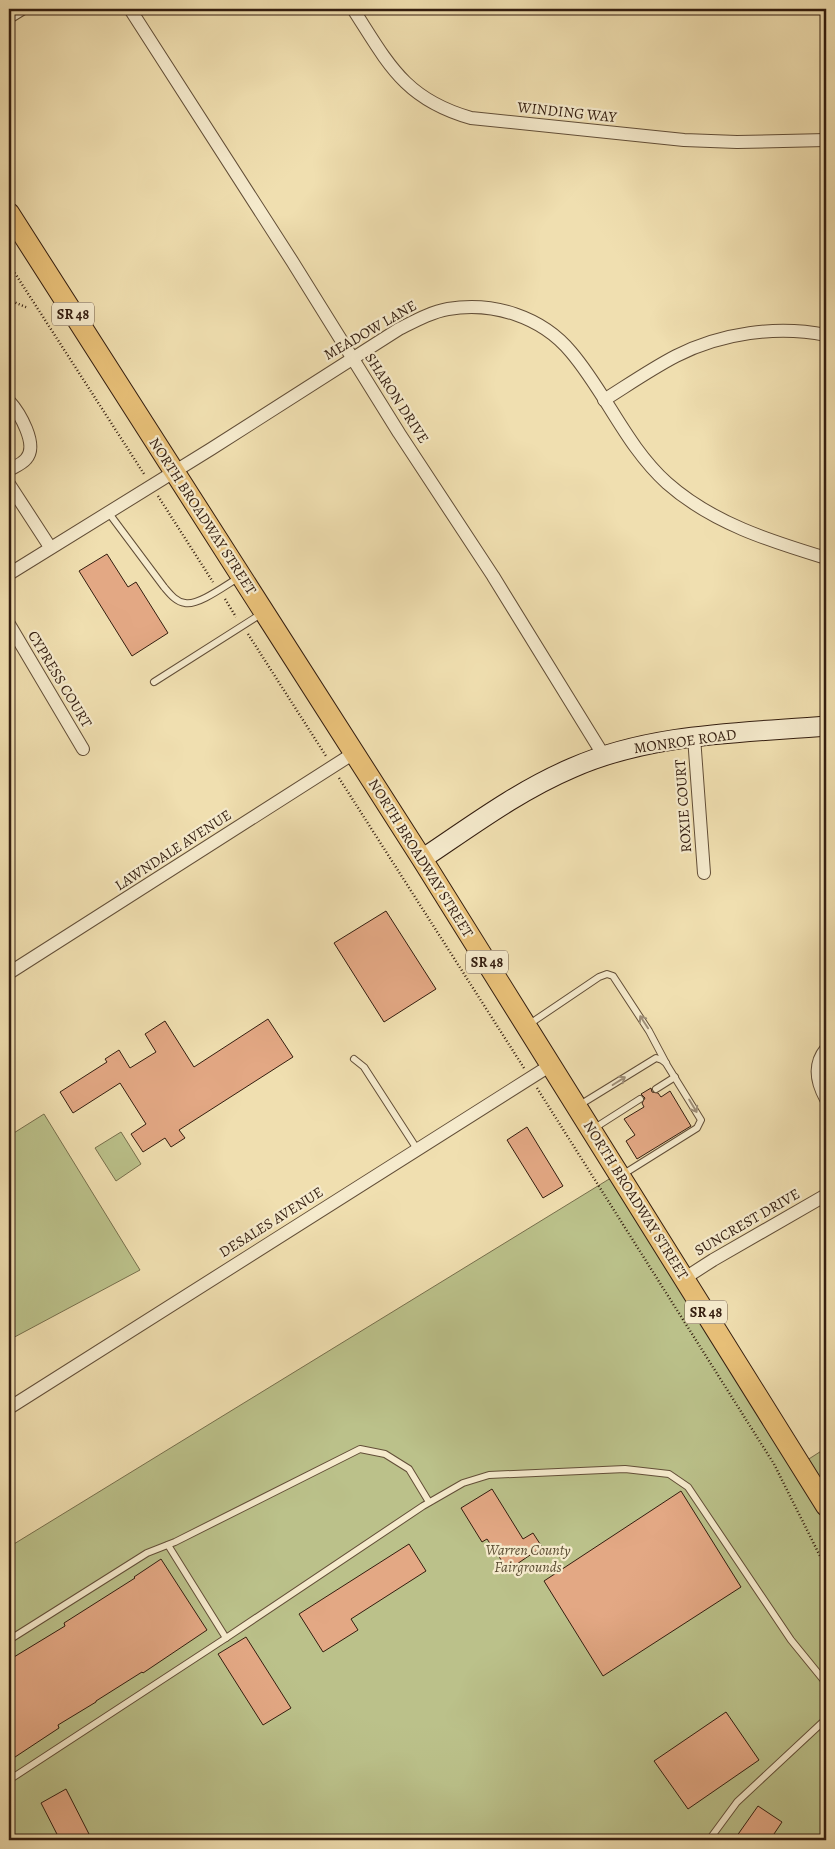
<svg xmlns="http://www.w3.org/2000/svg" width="835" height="1849" font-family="Alegreya,serif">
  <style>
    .green { fill: #bbc18a; stroke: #776f4c }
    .building { fill: #e3a884; stroke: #331d0f }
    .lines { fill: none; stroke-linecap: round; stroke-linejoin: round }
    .lane-casing { stroke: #624e37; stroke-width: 8 }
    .street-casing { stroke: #624e37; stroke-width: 14 }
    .secondary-casing { stroke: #331d0f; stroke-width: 21 }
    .primary-casing { stroke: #331d0f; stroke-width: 22 }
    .path { stroke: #331d0f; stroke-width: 2.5; stroke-dasharray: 1 2.5; stroke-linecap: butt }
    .lane { stroke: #f5eacc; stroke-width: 6 }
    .street { stroke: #f5eacc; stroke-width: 12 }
    .secondary { stroke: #f5eacc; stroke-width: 19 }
    .primary { stroke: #e8c078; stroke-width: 20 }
    .oneway { stroke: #9e8e77 }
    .labels { text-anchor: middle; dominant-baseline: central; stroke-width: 4.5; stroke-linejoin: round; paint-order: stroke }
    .shield { fill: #f5eacc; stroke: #6d5a48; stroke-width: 1 }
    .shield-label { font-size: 14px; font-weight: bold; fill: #331d0f }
    .street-label { font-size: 15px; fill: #331d0f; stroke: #f5eacc }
    .park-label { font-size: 15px; font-style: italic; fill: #5c4e34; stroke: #f5eacc }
  </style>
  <rect width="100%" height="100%" fill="#f0dfb0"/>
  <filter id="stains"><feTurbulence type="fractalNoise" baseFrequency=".004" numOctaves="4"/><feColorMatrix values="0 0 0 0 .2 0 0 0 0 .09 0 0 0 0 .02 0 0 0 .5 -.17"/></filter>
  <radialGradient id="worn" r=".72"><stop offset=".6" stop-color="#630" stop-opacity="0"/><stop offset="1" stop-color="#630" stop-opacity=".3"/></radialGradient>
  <g class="green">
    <polygon points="44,1114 140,1270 9,1340 9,1136"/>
    <polygon points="121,1132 141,1164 116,1181 95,1148"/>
    <polygon points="619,1173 801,1464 826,1448 826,1840 9,1840 9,1547"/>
  </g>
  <g class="building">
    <polygon points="107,554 128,587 136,582 168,633 132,656 79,571"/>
    <polygon points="386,911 436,989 384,1022 334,943"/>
    <polygon points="268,1019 293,1057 179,1130 185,1138 171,1147 165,1138 143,1152 131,1134 146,1124 120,1083 73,1113 60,1092 107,1062 105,1059 119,1050 130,1068 156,1052 145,1034 165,1021 194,1067"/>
    <polygon points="651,1088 652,1092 658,1093 661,1097 670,1091 691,1126 637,1159 626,1141 635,1135 624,1119 644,1107 642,1103 645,1098 641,1094"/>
    <polygon points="527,1127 563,1186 543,1198 507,1140"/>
    <polygon points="492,1489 523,1539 533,1533 542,1547 508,1570 487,1539 482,1542 461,1508"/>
    <polygon points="681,1491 741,1587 603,1676 544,1581"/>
    <polygon points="409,1544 426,1571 351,1619 358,1630 323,1652 299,1614"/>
    <polygon points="161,1559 207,1630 143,1673 142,1672 96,1701 96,1702 58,1725 59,1728 9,1761 9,1660 65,1626 64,1623 135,1578 134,1577"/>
    <polygon points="246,1637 291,1708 263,1725 218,1654"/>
    <polygon points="726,1712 759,1760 688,1809 654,1761"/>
    <polygon points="66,1789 89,1834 76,1840 60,1840 41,1803"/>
    <polygon points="758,1806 782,1822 770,1840 734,1840"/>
  </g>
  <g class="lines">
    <defs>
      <g id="lane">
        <path d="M108,512L164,587C170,594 176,602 185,603C198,606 226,585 238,578"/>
        <polyline points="154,682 261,614"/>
        <polyline points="528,1025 599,977 607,974 613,976 649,1031 667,1065 701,1120 697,1128 622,1175"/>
        <polyline points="354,1059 364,1067 417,1149"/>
        <polyline points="656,1089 675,1077"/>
        <polyline points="578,1106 656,1058 662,1060 666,1063"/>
        <polyline points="593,1129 640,1099"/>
        <polyline points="168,1545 226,1638"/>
        <polyline points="9,1640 147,1553 175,1542 360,1449 385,1454 409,1469 429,1502"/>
        <polyline points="9,1780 226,1638 423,1506 463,1483 489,1475 625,1469 669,1474 688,1487 791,1640 826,1683"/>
        <polyline points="709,1840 737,1802 826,1719"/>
      </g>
      <g id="street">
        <polyline points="130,9 292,261 399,433 493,576 604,756"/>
        <path d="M353,9C388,63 404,99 471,118L684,140L737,142L826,140"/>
        <polyline points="9,17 22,9"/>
        <path d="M604,400C628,385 651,369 676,356C721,333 777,325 826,335"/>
        <path d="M9,401C19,412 39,445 26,459C22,464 14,467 9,470"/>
        <polyline points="9,484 50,547"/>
        <path d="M9,574L211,449L399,329C415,321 431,312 448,309C493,301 542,317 571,352C606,393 626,446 667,483C712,523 770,541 826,558"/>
        <polyline points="9,624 83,749"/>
        <polyline points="694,737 704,873"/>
        <polyline points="9,973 354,753"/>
        <path d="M826,1049C813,1065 817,1083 826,1099"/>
        <polyline points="685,1278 713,1260 826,1195"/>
        <polyline points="9,1408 551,1065"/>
      </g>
      <path id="secondary" d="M422,859C470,827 518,791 572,768C651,733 741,733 826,726"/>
      <polyline id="primary" points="9,213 422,859 826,1506"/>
    </defs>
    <use href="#lane" class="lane-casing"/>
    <use href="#street" class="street-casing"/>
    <use href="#secondary" class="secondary-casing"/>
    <use href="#primary" class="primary-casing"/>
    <g class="path">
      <polyline points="9,264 144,474"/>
      <polyline points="9,300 28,308"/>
      <polyline points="158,496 213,582"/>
      <polyline points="225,599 236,617"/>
      <polyline points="248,634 326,756"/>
      <polyline points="339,778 524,1068"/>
      <polyline points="537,1088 774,1464 826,1568"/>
    </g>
    <use href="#lane" class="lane"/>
    <use href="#street" class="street"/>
    <use href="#secondary" class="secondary"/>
    <use href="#primary" class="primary"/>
  </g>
  <defs><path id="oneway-shaft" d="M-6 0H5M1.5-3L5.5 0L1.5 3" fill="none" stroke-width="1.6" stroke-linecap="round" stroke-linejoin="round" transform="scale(1.25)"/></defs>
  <g class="oneway">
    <use href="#oneway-shaft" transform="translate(644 1022) rotate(-123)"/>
    <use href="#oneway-shaft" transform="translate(619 1081) rotate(-32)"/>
    <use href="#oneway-shaft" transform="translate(693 1106) rotate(59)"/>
  </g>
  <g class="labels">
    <g class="shield">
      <rect x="52" y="302.5" width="42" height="23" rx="4"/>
      <rect x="466" y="950.5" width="42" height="23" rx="4"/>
      <rect x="685" y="1300.5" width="42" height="23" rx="4"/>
    </g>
    <g class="shield-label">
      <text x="73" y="314">SR 48</text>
      <text x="487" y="962">SR 48</text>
      <text x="706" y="1312">SR 48</text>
    </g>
    <g class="street-label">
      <text transform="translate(567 112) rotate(6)">WINDING WAY</text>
      <text transform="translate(370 330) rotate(-30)">MEADOW LANE</text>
      <text transform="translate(397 398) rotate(57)">SHARON DRIVE</text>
      <text transform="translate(203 516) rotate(57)">NORTH BROADWAY STREET</text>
      <text transform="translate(60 679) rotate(59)">CYPRESS COURT</text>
      <text transform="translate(685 741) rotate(-8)">MONROE ROAD</text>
      <text transform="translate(683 806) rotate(-94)">ROXIE COURT</text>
      <text transform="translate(173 850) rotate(-33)">LAWNDALE AVENUE</text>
      <text transform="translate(421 858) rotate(58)">NORTH BROADWAY STREET</text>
      <text transform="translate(636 1200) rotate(58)">NORTH BROADWAY STREET</text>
      <text transform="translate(271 1222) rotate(-32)">DESALES AVENUE</text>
      <text transform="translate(747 1222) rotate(-30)">SUNCREST DRIVE</text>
    </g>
    <g class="park-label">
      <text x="528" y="1550">Warren County<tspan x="528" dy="17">Fairgrounds</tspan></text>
    </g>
  </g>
  <rect width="835" height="1849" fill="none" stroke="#f0dfb0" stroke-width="30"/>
  <rect x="10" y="10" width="815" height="1829" fill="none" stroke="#331d0f" stroke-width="2.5"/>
  <rect x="15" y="15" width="805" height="1819" fill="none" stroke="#331d0f"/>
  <rect width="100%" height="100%" filter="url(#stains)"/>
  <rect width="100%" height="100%" fill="url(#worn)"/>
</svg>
